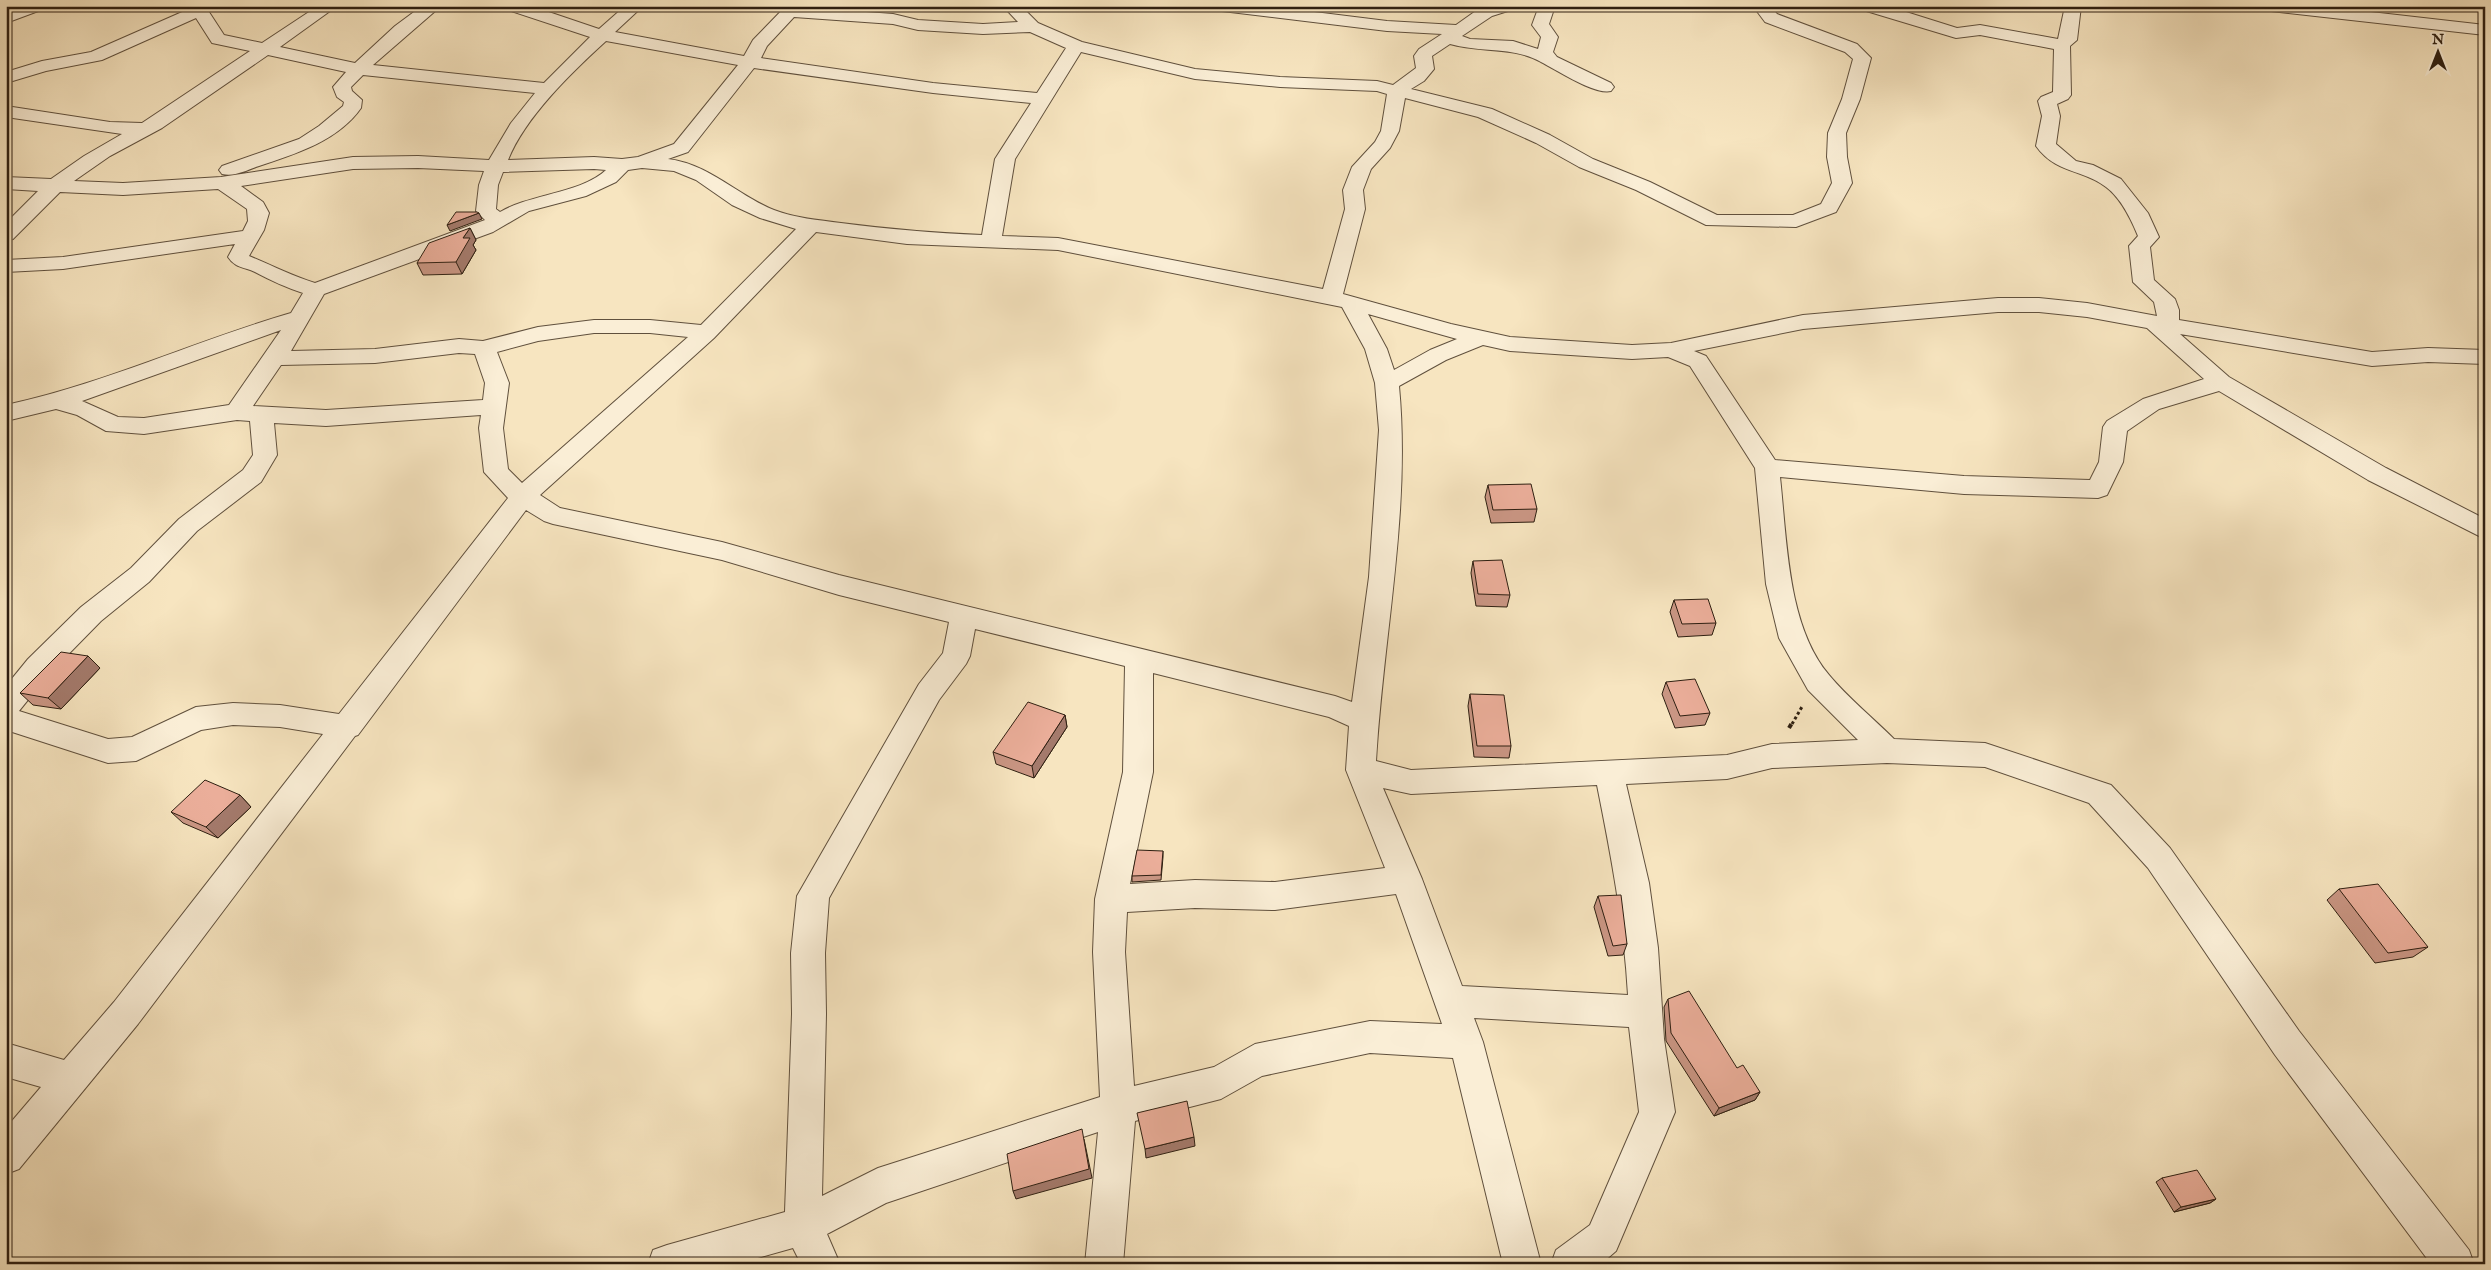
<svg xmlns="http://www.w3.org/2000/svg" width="2491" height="1270" font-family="'IM FELL English',serif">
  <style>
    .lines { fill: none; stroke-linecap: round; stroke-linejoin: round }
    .street-casing { stroke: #60503d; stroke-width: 2 }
    .path-far1 { stroke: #2e1f11; stroke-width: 3; stroke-dasharray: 3 2.5; stroke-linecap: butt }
    .path { stroke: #2e1f11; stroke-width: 4; stroke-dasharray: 4.5 3; stroke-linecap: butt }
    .street { fill: #faeed6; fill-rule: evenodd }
    .wall { fill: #ca9684; stroke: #2e1f11 }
    .shaded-wall { fill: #a47a6c; stroke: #2e1f11 }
    .building { fill: #ebae9a; stroke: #2e1f11 }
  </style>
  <rect width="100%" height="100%" fill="#f7e5c0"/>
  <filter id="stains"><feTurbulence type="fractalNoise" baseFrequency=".004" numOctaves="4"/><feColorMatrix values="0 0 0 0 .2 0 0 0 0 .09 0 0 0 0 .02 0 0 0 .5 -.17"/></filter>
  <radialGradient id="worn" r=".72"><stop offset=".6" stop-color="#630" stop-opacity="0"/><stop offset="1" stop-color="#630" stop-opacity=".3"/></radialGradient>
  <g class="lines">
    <defs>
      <g id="street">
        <polygon points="20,6 43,6 41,10 6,23 6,12"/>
        <path d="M188,6H217L209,12L224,35L262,43L318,6H337L280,47L355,63L395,26L422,6H441L373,65L544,83L590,37L508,10L506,6H531L599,29L625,6H643L615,32L744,56L753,40L786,6L893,14L918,20L983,24L1018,22L1003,6H1021L1038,23L1082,42L1195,69L1280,77L1377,81L1393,85L1416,68L1414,56L1419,49L1442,34L1387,31L1222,11L1214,6H1265L1387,21L1456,25L1480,8L1513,6L1511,10L1492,16L1462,36L1470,39L1513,41L1538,49L1541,37L1532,25L1539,6H1555L1549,24L1558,37L1553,52L1557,57L1611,83L1614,87L1611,91C1594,95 1557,70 1541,62C1513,46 1480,53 1450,44L1432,56L1434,69L1424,81L1411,89L1492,109L1550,135L1593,159L1650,182L1717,215H1793L1821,204L1832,183L1827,157L1828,133L1842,99L1853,59L1845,52L1765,22L1753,6H1770L1777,14L1857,44L1871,58L1860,99L1846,133L1847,157L1852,183L1836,212L1796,227L1706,225L1636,190L1579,167L1536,143L1478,117L1405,98L1399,131L1390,148L1371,169L1363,190L1365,209L1343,294L1451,324L1510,337L1632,345L1671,343L1803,315L1998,298H2039L2087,303L2157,316L2154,302L2133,282L2129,246L2138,236C2131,219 2121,198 2106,187C2083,169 2056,174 2036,146L2042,116L2038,101L2041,97L2053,92L2054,49L1980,35L1956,38L1863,10L1861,6H1887L1957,28L1980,25L2058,39L2065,6H2081L2077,40L2070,46L2071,95L2068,99L2057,104L2060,116L2056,144L2076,161L2093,165L2121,179L2148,213L2159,237L2150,247L2154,280L2175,299L2179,310V320L2372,352L2428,348L2485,350V364L2428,362L2372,366L2180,334L2229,377L2386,468L2485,519V539L2368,480L2219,391L2159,409L2127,431L2123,462L2107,495L2098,498L1964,494L1780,477C1787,539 1787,626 1829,675C1848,698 1873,718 1894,739L1985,743L2111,785L2170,848L2299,1031L2469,1250L2474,1264H2431L2275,1055L2148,868L2089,803L1985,767L1887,763L1772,768L1727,779L1626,784L1649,883L1658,948L1664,1039L1675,1112L1616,1251L1601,1264H1551L1556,1250L1590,1225L1639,1112L1629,1027L1474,1018L1483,1042L1541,1264H1503L1453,1058L1370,1053L1262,1076L1221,1099L1135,1121L1123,1264H1085L1098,1132L886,1203L827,1234L840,1264H801L793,1248L736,1264H648L653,1250L667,1245L785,1212L792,1014L791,953L797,896L919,684L943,653L949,622L839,595L722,560L553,524L544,521L526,510L358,735L355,736L138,1024L19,1169L6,1174V1128L41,1087L6,1077V1043L64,1060L114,1002L323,734L280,727L233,725L201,730L136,761L108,763L6,730V686L28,659L81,607L131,568L179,519L243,470L253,455L250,421L237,420L144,434L106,431L77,415L56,409L6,421V405C104,384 195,341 291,313L303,293C285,287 272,281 255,272C244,267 235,268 228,257L235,244L63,269L6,272V260L63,257L243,231L248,221L247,209L218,189L123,195L60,192L13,239L6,241V223L38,191L6,189V177L51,179L84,156L122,134L6,117V106L110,122L142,123L250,51L212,43L196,18L102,60L46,71L6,83V72L42,61L91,52L189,9ZM794,17L893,24L918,30L983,34L1030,32L1066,48L1037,93L933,83L761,58L767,46ZM606,41L738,65L674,144L638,157L622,159L594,157L508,160C525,117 572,72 606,41ZM1081,52L1195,79L1280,87L1377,91L1387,94L1381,131L1375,142L1352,167L1343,190L1345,209L1323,289L1058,238L1002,236L1015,159ZM268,55L346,72L333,87L337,97L344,102L343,106L319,126L299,139L222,166L219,170L222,174C235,177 247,170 259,166C295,154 338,141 361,108L362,100L352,91L351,87L363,75L535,93L511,123L489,160L418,156L353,157L221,177L123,183L74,181L110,156L162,128ZM754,68L933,93L1031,103L995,159L982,235C934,233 888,229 841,223C818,220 795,218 774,210C737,195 709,164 668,159L688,152ZM418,168L484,171L479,185L476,211L485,220L315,283C292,276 271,265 249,256L264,230L269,213L263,202L241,186L353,169ZM642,168L674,171L696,180L732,205L760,218L796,229L701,325L650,320H594L538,327L483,341L459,339L375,349L291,351L324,294L493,232L529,211L586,196L616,182L628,170ZM594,169L606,170C582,193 530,194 500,212L496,209L498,185L503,172ZM816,232L907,244L1058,250L1342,307L1365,349L1375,383L1379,430L1369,577L1352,702L1335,696L839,575L722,542L560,508L540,495L714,338ZM1998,312H2039L2087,317L2147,328L2204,379L2143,399L2107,421L2103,427L2099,462L2090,480L1964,476L1775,460L1706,356L1694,351L1803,329ZM1368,314L1457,339L1430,350L1394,370L1387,349ZM281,330L229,405L144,418L118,417L82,401ZM594,333H650L688,337L522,483L508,469L503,428L509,383L497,352L538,341ZM1483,345L1510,351L1632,359L1668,357L1690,366L1755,468L1766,584L1779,638L1808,690L1858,740L1772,744L1727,755L1411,770L1376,761C1383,636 1411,512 1399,386L1446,360ZM459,353L475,354L485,383L483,400L326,410L253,406L281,365L375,363ZM481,415L479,428L484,472L508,498L339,714L280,705L233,703L196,707L132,737L108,739L19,711L48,675L101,621L149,582L197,531L261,482L277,455L274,423L326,426ZM975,629L1125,666L1123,772L1095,899L1093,952L1100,1097L878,1168L822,1196L826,1014L825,953L829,898L939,700L966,664L970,656ZM1153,673L1329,717L1349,726L1346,770L1385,868L1275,882L1195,880L1130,884L1153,772ZM1597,785C1611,855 1624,924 1628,995L1462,986L1422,879L1383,788L1411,794ZM1396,894L1442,1024L1370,1021L1255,1044L1214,1067L1134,1086L1125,952L1127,912L1195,908L1275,910Z"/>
        <polygon points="2263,6 2318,6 2485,25 2485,35 2271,11"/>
      </g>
    </defs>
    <use href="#street" class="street-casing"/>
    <polyline class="path-far1" points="1792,724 1803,705"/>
    <polyline class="path" points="1789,728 1792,723"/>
    <use href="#street" class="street"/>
  </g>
  <g class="wall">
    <polygon points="470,228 476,240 473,245 476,250 462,274 423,275 417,263"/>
    <polygon points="1488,485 1537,509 1534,522 1491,523 1485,497"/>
    <polygon points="1473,561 1510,595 1507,607 1476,606 1471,573"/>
    <polygon points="1674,600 1716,623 1712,635 1678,637 1670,612"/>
    <polygon points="88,656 100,668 61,709 33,705 20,693"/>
    <polygon points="1666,682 1710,713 1705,725 1675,728 1662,694"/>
    <polygon points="1470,694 1511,746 1509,758 1474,757 1468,706"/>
    <polygon points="1065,715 1067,727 1034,778 996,764 993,752"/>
    <polygon points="240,795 251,807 218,838 183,823 171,812"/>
    <polygon points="1163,851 1163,857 1161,880 1132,882 1132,876"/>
    <polygon points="2339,889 2428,947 2413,957 2375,963 2327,900"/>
    <polygon points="1598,896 1627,944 1623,955 1608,956 1594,907"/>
    <polygon points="1668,999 1737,1068 1760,1092 1755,1100 1714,1116 1666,1041 1664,1007"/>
    <polygon points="2162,1178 2216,1199 2210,1203 2174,1212 2156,1182"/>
  </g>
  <g class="shaded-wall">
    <polygon points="479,213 482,219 450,231 447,225"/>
    <polygon points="470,228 476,240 473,245 476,250 462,274 456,262 463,238"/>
    <polygon points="88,656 100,668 61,709 48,698"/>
    <polygon points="1065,715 1067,727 1034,778 1032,766"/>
    <polygon points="240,795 251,807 218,838 206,827"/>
    <polygon points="1760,1092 1755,1100 1714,1116 1719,1108"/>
    <polygon points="1194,1137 1195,1146 1146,1158 1145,1149"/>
    <polygon points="1084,1139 1092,1178 1016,1199 1013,1191"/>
    <polygon points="2216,1199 2210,1203 2174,1212 2181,1207"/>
  </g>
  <g class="building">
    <polygon points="456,212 477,212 479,213 447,225"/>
    <polygon points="470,228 463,238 470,238 456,262 417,263 429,243"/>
    <polygon points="1531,484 1537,509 1493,510 1488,485"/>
    <polygon points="1502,560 1510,595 1478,594 1473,561"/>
    <polygon points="1708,599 1716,623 1682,624 1674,600"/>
    <polygon points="61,652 88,656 48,698 20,693"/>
    <polygon points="1695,679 1710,713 1680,716 1666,682"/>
    <polygon points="1470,694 1504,695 1511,746 1477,746"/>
    <polygon points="1028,702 1065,715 1032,766 993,752"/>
    <polygon points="205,780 240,795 206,827 171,812"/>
    <polygon points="1137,850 1163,851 1161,875 1132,876"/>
    <polygon points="2378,884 2428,947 2388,953 2339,889"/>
    <polygon points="1621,895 1627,944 1613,946 1598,896"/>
    <polygon points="1689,991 1737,1068 1743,1065 1760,1092 1719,1108 1671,1033 1668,999"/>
    <polygon points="1187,1101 1194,1137 1145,1149 1137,1113"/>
    <polygon points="1082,1129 1089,1169 1013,1191 1007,1154"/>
    <polygon points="2197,1170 2216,1199 2181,1207 2162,1178"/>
  </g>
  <rect width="2491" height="1270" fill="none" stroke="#f7e5c0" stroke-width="25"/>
  <rect x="8" y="8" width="2476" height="1255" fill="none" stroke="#2e1f11" stroke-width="2.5"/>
  <rect x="12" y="12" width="2466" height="1245" fill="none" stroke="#2e1f11"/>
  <g transform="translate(2438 52)" stroke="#faeed6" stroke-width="4" paint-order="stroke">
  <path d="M0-4L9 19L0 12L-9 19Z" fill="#2e1f11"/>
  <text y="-8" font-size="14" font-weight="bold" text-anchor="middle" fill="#2e1f11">N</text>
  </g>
  <rect width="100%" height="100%" filter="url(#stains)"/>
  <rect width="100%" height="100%" fill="url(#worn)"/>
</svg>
